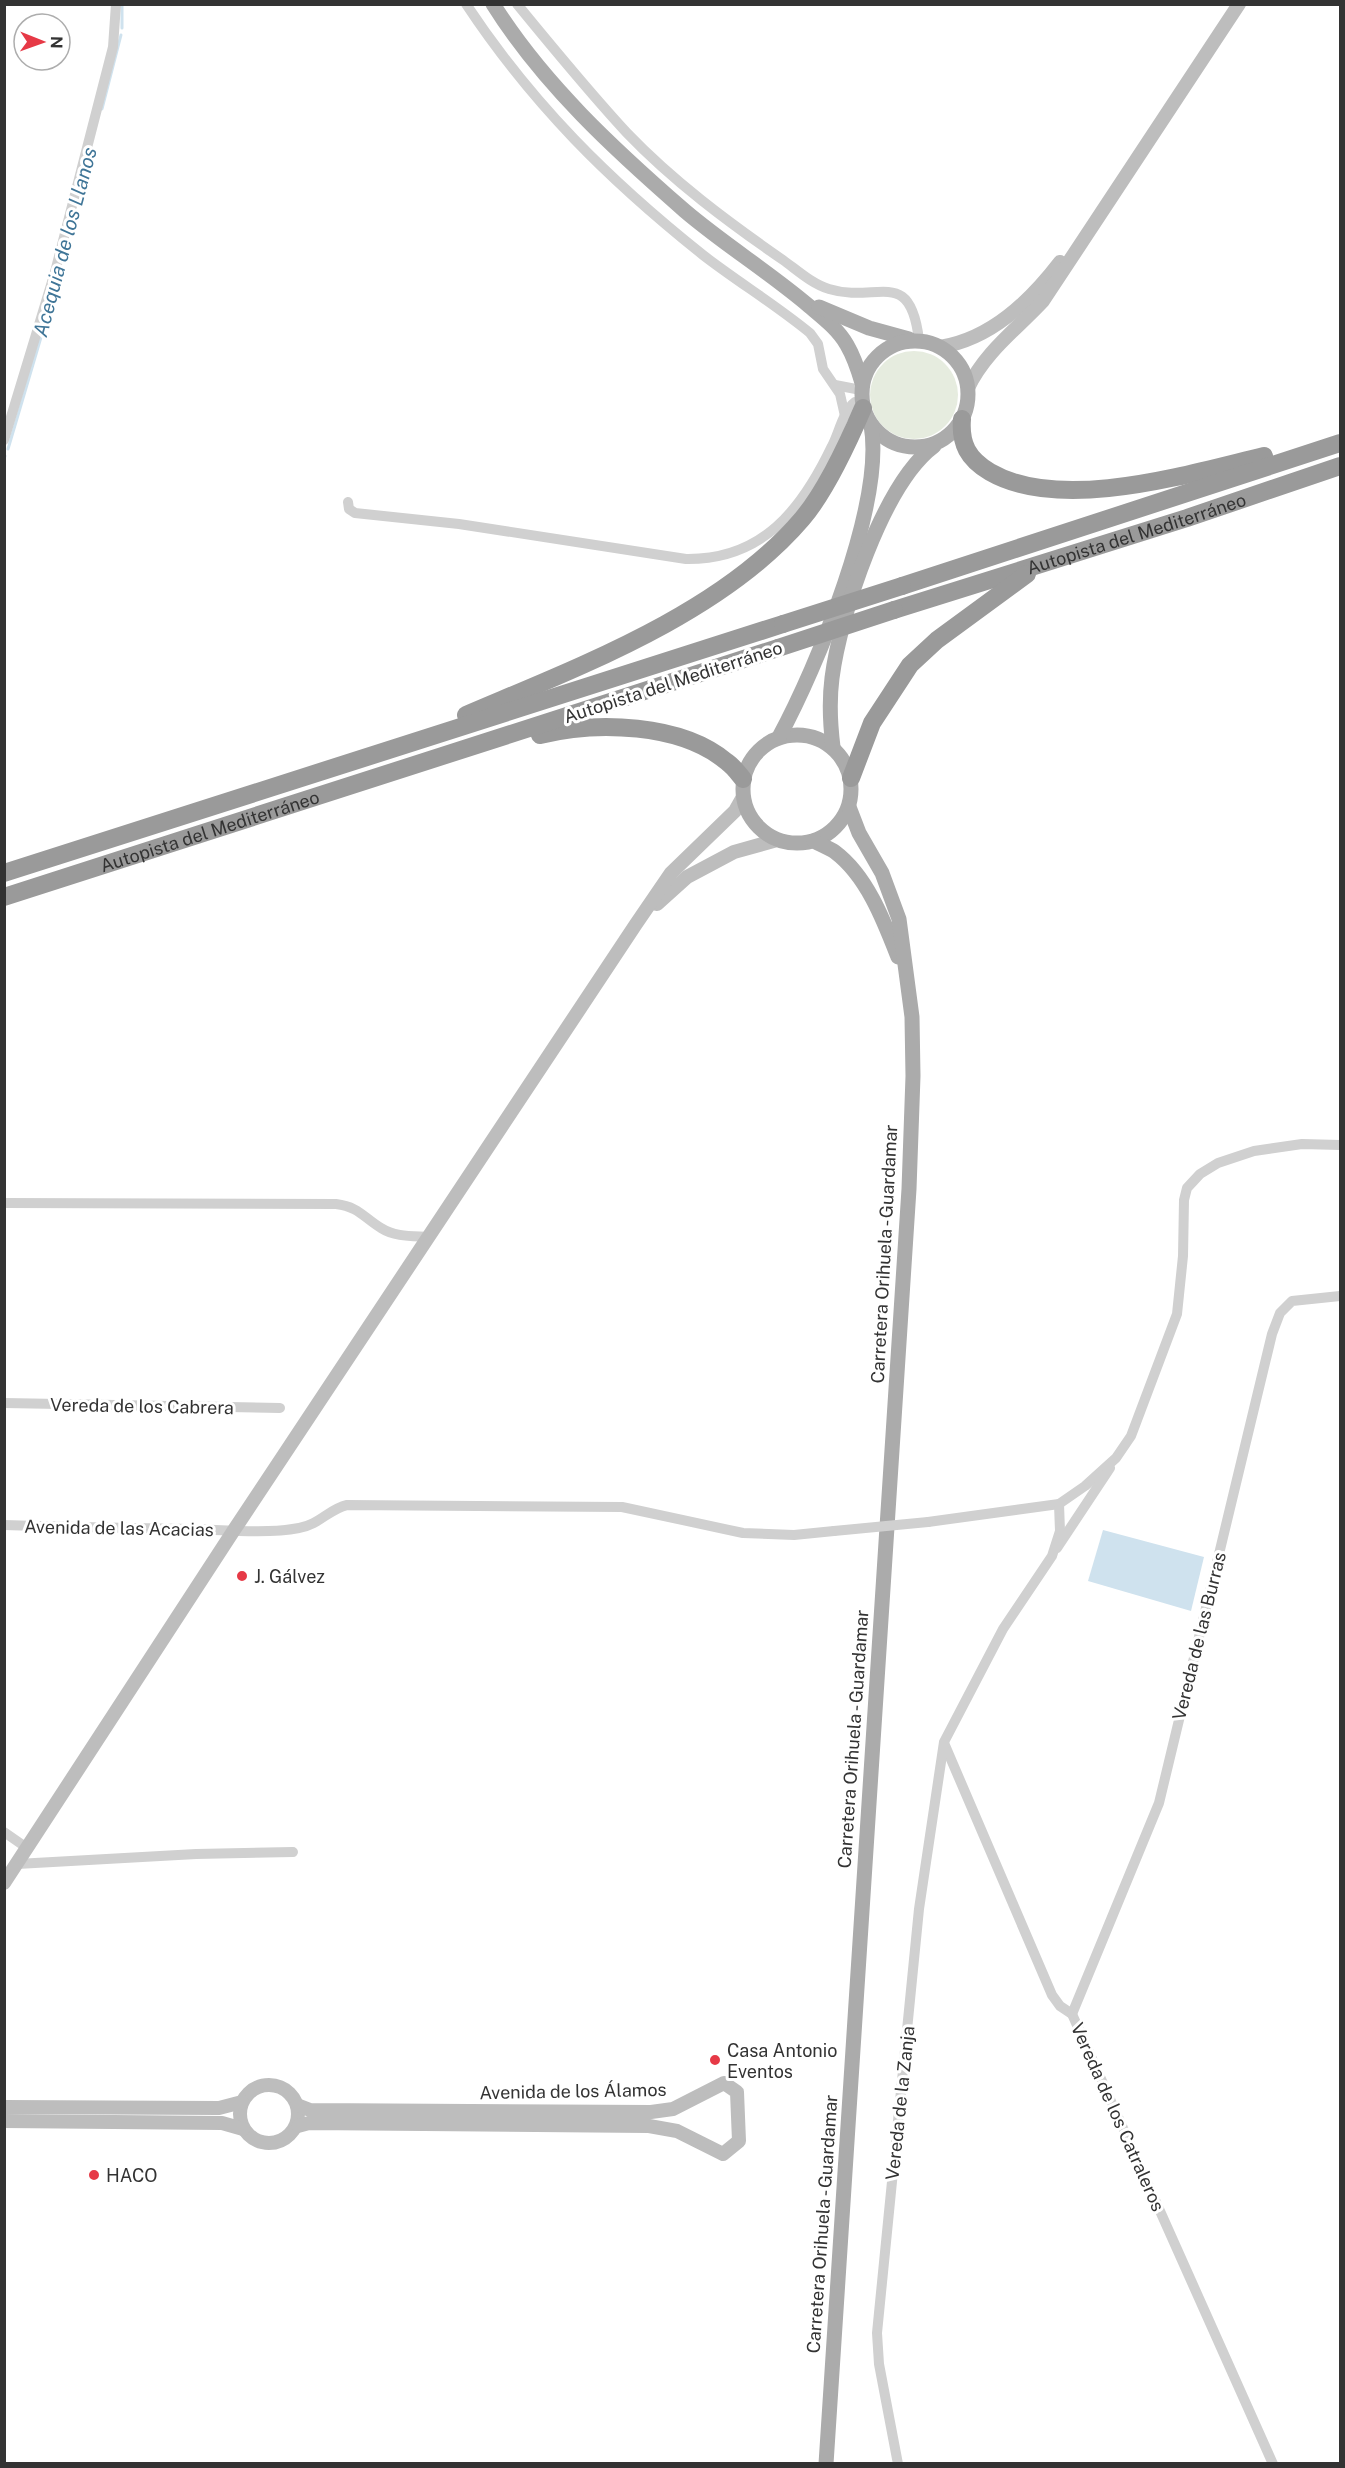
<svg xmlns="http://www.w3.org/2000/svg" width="1345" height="2468" font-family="'Public Sans',sans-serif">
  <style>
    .green { fill: #e6ecdf }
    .water { fill: #cfe2ee }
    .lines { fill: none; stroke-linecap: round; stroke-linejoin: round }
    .stream { stroke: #cfe2ee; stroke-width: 3 }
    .street { stroke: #d0d0d0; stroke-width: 10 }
    .secondary { stroke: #bdbdbd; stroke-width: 14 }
    .primary { stroke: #ababab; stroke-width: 15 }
    .highway { stroke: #9a9a9a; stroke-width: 18 }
    .street-bridge { stroke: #d0d0d0; stroke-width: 10 }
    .highway-bridge { stroke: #9a9a9a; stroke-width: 18 }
    .poi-dot { fill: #e63946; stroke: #fff; stroke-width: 2 }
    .labels { text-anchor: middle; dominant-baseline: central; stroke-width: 6; stroke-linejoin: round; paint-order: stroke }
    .street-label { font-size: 18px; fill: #333; stroke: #fff }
    .poi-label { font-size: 18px; fill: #333; stroke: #fff; text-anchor: start }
    .water-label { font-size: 20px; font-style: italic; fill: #3f7597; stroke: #fff }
  </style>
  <rect width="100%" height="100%" fill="#fff"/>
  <circle class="green" cx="914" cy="395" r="44"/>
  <polygon class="water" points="1103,1530 1204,1557 1191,1611 1088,1581"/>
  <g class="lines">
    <g class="stream">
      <polyline points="122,4 122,28"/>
      <polyline points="102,109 121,35"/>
      <polyline points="8,449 44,327"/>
      <polyline points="4,459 5,456"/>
    </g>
    <g class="street">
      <path d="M466,4C533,105 609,180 703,255C738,282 776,305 810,333L818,344L823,369L840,394L845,416"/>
      <path d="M517,4C553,48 589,92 627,133C673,181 728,222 783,260C797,270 812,284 829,289C877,304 910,265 919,340"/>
      <polyline points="835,385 861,390"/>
      <polyline points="4,440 55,272 113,47 116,4"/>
      <path d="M348,502L349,509L355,513L459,524L686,559C763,560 802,509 832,446C839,433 843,411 855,402"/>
      <path d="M4,1203L336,1204C359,1207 363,1217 381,1228C395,1237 412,1236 428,1237"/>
      <polyline points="4,1403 280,1408"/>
      <polyline points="928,1522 1059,1504 1085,1486 1116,1458 1131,1436 1177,1314 1183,1256 1184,1200 1187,1188 1200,1174 1218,1163 1254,1151 1302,1144 1340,1145"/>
      <path d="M4,1525C67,1527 130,1528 193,1529C226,1530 267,1534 299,1528C319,1525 329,1509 347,1505L622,1507L743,1533L794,1535L834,1531"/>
      <polyline points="1057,1548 1110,1468"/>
      <polyline points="944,1743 1052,1995 1060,2006 1072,2014 1273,2464"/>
      <polyline points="4,1832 27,1848"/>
      <polyline points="17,1864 196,1854 293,1852"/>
      <polyline points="1072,2014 1159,1803 1272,1334 1280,1313 1292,1301 1340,1296"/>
      <polyline points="898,2464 879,2364 877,2333 919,1909 944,1742 1003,1629 1052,1556 1060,1531 1059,1504"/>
    </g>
    <g class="secondary">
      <path d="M940,347C991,339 1030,301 1060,262"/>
      <path d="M968,388C985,352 1017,329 1043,301L1239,4"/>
      <polyline points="657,904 687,877 734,852 777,840"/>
      <polyline points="4,1883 234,1530 636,924 671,873 735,811 743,797"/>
      <circle cx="269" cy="2114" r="29"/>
      <polyline points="297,2105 310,2110 651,2112 673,2109 724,2083 737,2092 739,2141 723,2154 677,2131 649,2126 309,2123 298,2126"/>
      <polyline points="4,2107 219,2108 242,2102"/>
      <polyline points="4,2121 222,2123 243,2129"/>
    </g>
    <g class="primary">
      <path d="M493,4C543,84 615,150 685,211C725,245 769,272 809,306C822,317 838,329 847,345C854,357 858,369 862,383"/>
      <polyline points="819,307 869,328 909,339"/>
      <circle cx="915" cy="394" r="53"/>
      <circle cx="797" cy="789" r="54"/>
      <path d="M779,737C817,667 885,503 871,425"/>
      <path d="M833,747C830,723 829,701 832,678C840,615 883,484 934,446"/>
      <path d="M814,841C821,845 829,848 835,852C867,876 884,921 898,957"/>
      <polyline points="826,2464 909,1189 913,1076 912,1017 899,919 882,873 859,833 849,807"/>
    </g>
    <g class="highway">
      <path d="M962,419C960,444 968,459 990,472C1061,513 1188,474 1264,456"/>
      <polyline points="902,586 1340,443"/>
      <path id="s1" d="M894,610L1187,518L1340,466"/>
      <path d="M466,715C578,667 721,614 802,519C826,491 848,443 863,408"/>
      <path d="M540,735C596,721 681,723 727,762C733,766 738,773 743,779"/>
      <polyline points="851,778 872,723 910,665 937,640 1027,574"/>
      <polyline points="4,873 783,624"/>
      <path id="s2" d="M4,897L778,648"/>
    </g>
    <polyline class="street-bridge" points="834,1531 928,1522"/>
    <g class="highway-bridge">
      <polyline points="783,624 902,586"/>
      <polyline points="778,648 894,610"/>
    </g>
  </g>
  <g class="poi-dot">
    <circle cx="242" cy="1576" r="6"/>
    <circle cx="715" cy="2060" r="6"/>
    <circle cx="94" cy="2175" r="6"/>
  </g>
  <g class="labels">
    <g class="street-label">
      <text stroke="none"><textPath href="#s1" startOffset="254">Autopista del Mediterráneo</textPath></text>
      <text transform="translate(673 682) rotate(-18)">Autopista del Mediterráneo</text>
      <text stroke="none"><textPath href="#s2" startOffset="216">Autopista del Mediterráneo</textPath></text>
      <text transform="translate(884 1254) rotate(-87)">Carretera Orihuela - Guardamar</text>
      <text transform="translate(142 1406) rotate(1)">Vereda de los Cabrera</text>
      <text transform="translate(119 1528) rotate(1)">Avenida de las Acacias</text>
      <text transform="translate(1199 1636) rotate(-76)">Vereda de las Burras</text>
      <text transform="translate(853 1739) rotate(-86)">Carretera Orihuela - Guardamar</text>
      <text transform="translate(573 2091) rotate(-1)">Avenida de los Álamos</text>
      <text transform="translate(900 2103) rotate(-84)">Vereda de la Zanja</text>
      <text transform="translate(1118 2117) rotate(66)">Vereda de los Catraleros</text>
      <text transform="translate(822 2224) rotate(-86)">Carretera Orihuela - Guardamar</text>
    </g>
    <g class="poi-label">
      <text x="254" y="1576">J. Gálvez</text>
      <text x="727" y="2050">Casa Antonio<tspan x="727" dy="21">Eventos</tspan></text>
      <text x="106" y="2175">HACO</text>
    </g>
    <g class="water-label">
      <text transform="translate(65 242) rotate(-75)">Acequia de los Llanos</text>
    </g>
  </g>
  <rect width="1345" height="2468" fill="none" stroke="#333333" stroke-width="12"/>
  <g transform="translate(42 42) rotate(91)"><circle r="28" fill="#ffffff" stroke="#adadad" stroke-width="1.5"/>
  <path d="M0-4.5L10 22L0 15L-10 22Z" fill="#e63946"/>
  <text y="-9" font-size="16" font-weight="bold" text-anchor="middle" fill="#333333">N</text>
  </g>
</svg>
